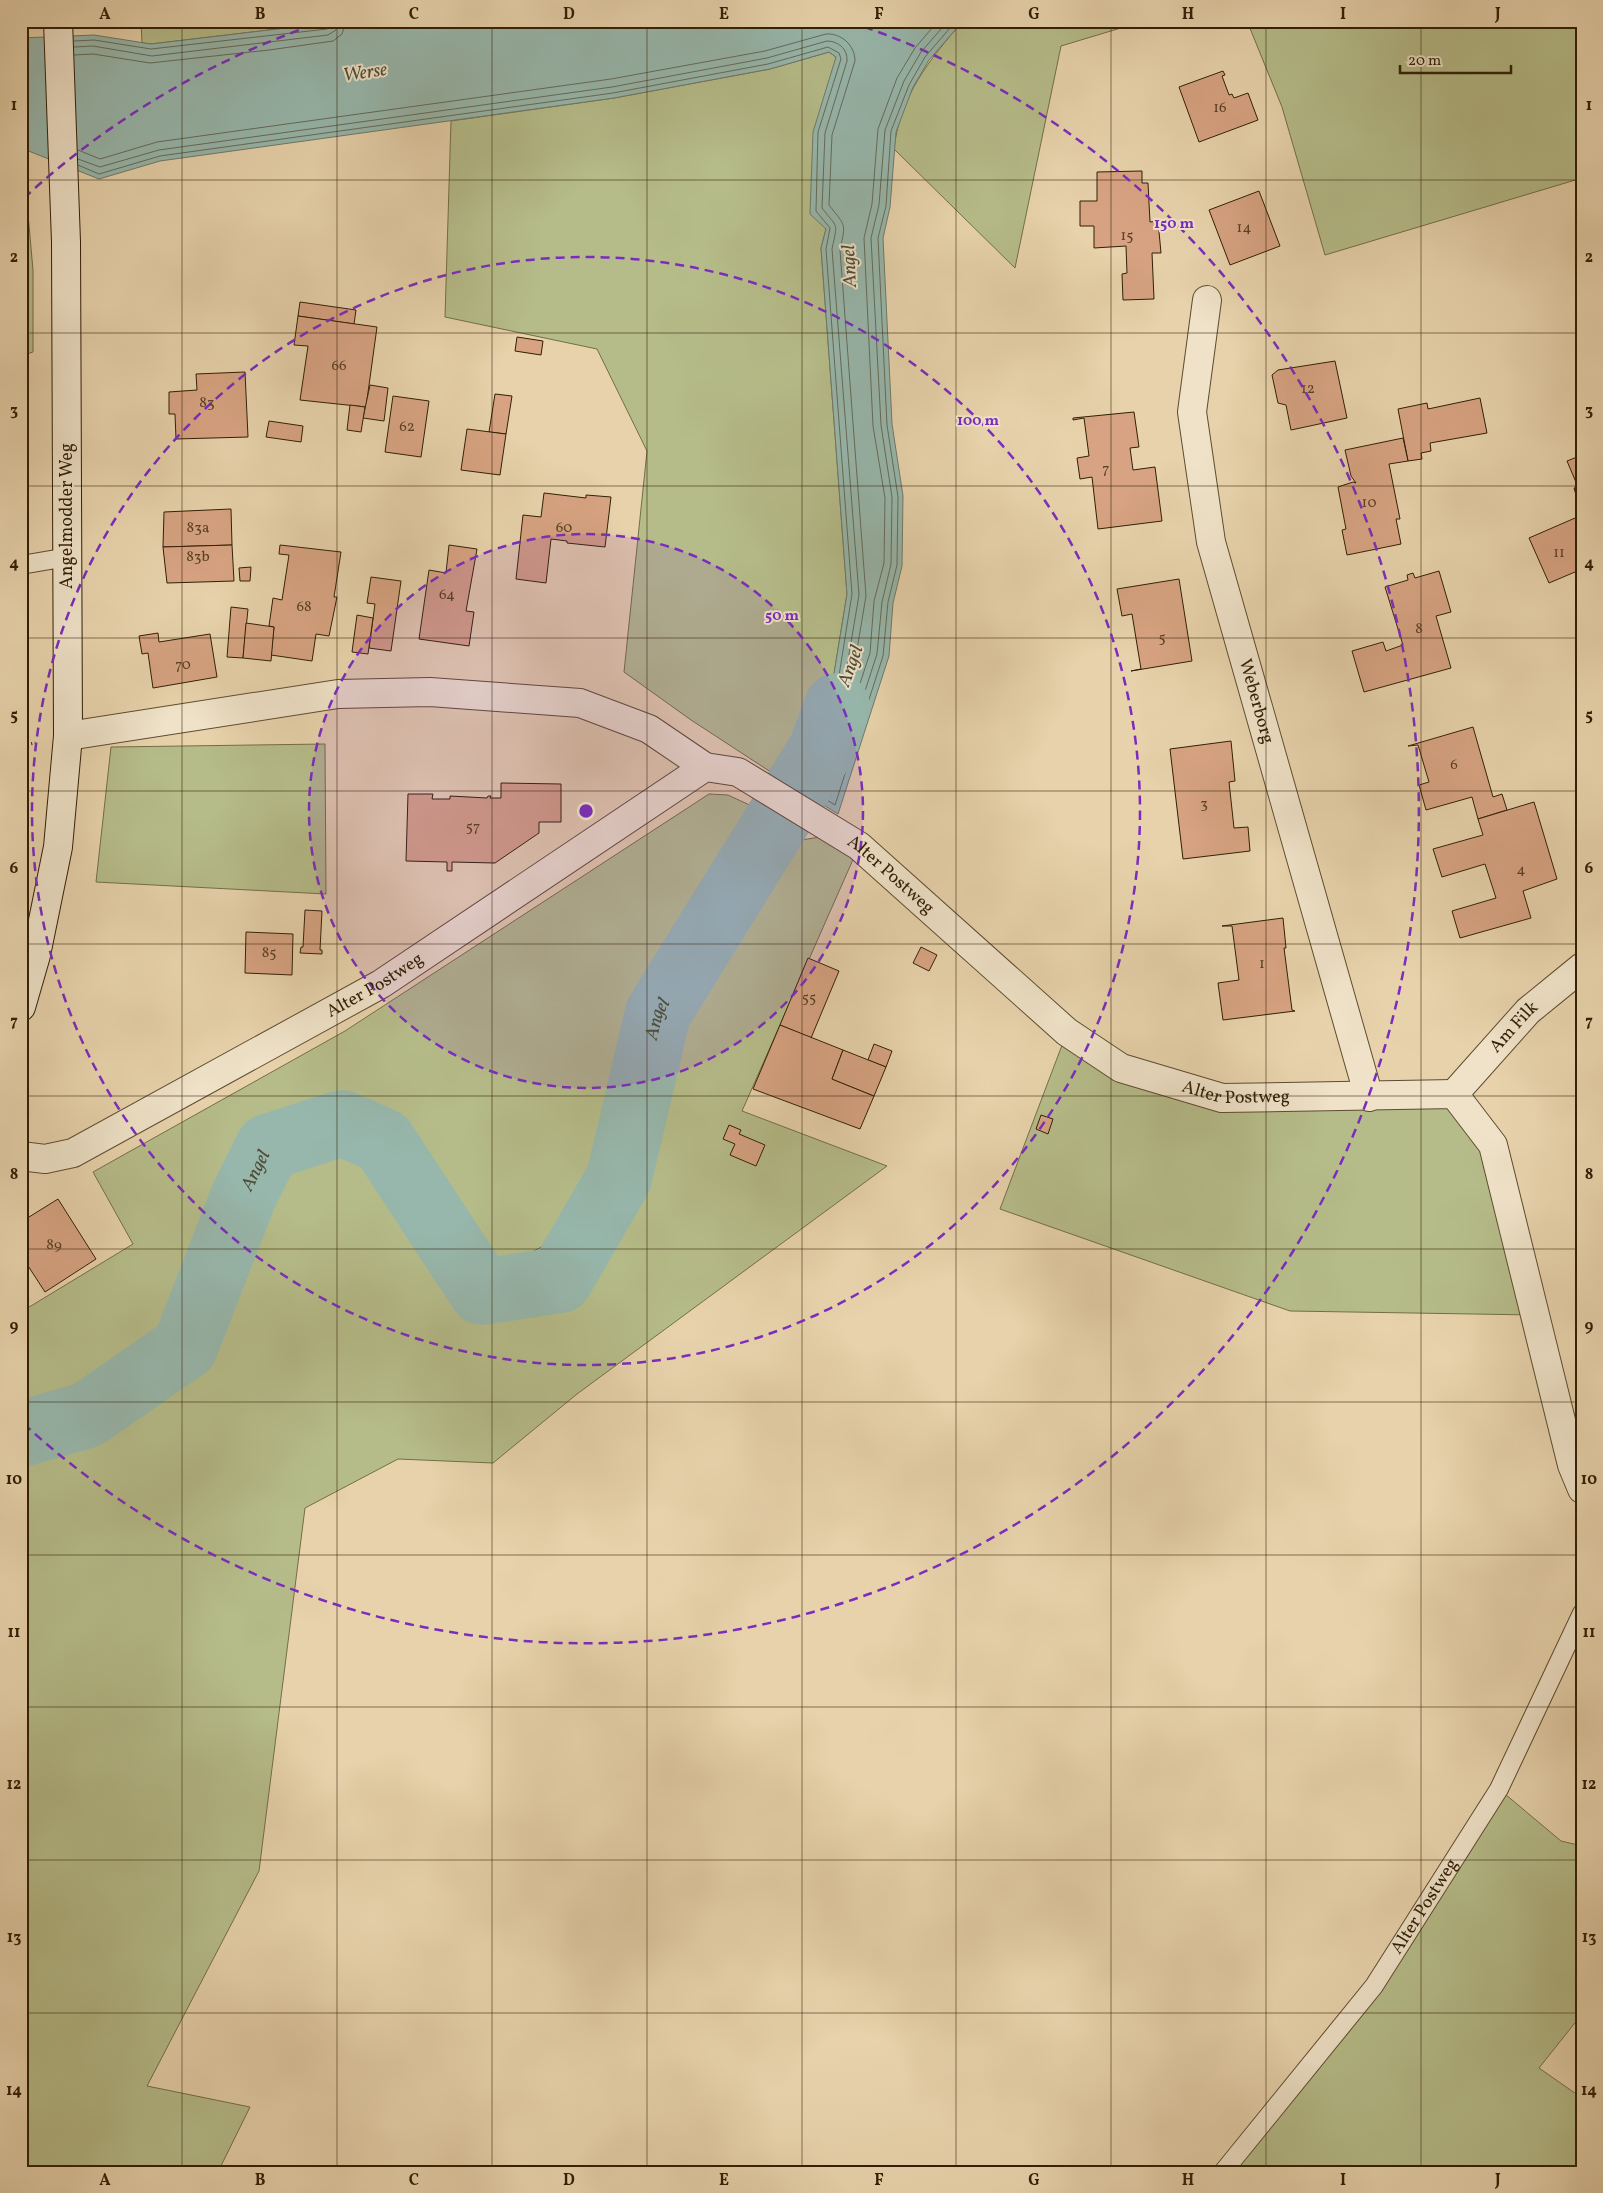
<svg xmlns="http://www.w3.org/2000/svg" width="1603" height="2193" font-family="Vollkorn,serif">
  <style>
    .green { fill: #b5bc89; stroke: #736e48 }
    .water { fill: #97b7ac; stroke: #6e7a6a }
    .lines { fill: none; stroke-linecap: round; stroke-linejoin: round }
    .shore { stroke: #646b59; stroke-width: 1 }
    .river { stroke: #97b7ac; stroke-width: 66 }
    .building { fill: #d7a382; stroke: #311f06 }
    .lane-casing { stroke: #5e4c2f; stroke-width: 20 }
    .street-casing { stroke: #5e4c2f; stroke-width: 30 }
    .secondary-casing { stroke: #311f06; stroke-width: 30 }
    .path { stroke: #311f06; stroke-width: 3; stroke-dasharray: 1 2.5; stroke-linecap: butt }
    .lane { stroke: #efe2c8; stroke-width: 18 }
    .street { stroke: #efe2c8; stroke-width: 28 }
    .secondary { stroke: #efe2c8; stroke-width: 28 }
    .grid { fill: none; stroke: #311f06; stroke-width: 1; stroke-opacity: 0.55 }
    .ring { fill: none; stroke: #7b2cbf; stroke-width: 2.5; stroke-dasharray: 9 6 }
    .labels { text-anchor: middle; dominant-baseline: central; stroke-width: 4; stroke-linejoin: round; paint-order: stroke }
    .number-label { font-size: 15px; fill: #5a4025 }
    .street-label { font-size: 18px; fill: #311f06; stroke: #efe2c8 }
    .water-label { font-size: 19px; font-style: italic; fill: #504d38; stroke: #efe2c8 }
    .centre { fill: #7b2cbf; stroke: #efe2c8; stroke-width: 2.5 }
    .ring-label { font-size: 15px; text-anchor: middle; font-weight: bold; fill: #7b2cbf; stroke: #efe2c8; stroke-width: 4; stroke-linejoin: round; paint-order: stroke }
    .neatline { fill: none; stroke: #311f06; stroke-width: 2 }
    .grid-label { font-size: 16px; text-anchor: middle; font-weight: bold; fill: #311f06 }
  </style>
  <rect width="100%" height="100%" fill="#e7d2ab"/>
  <filter id="stains"><feTurbulence type="fractalNoise" baseFrequency=".004" numOctaves="4"/><feColorMatrix values="0 0 0 0 .2 0 0 0 0 .09 0 0 0 0 .02 0 0 0 .5 -.17"/></filter>
  <radialGradient id="worn" r=".72"><stop offset=".6" stop-color="#630" stop-opacity="0"/><stop offset="1" stop-color="#630" stop-opacity=".3"/></radialGradient>
  <g class="green">
    <polygon points="141,21 345,21 151,44 142,43"/>
    <path d="M963,21H1144L1061,46L1015,268L894,149C900,96 929,60 963,21Z"/>
    <polygon points="1247,21 1582,21 1582,178 1325,255 1282,107"/>
    <polygon points="829,52 836,57 826,229 821,248 847,594 832,686 819,714 800,737 780,778 691,720 624,672 647,451 597,349 445,317 451,121 614,98 770,69"/>
    <polygon points="22,147 33,270 33,352 21,356"/>
    <polygon points="325,744 326,894 96,882 111,747"/>
    <polygon points="709,794 728,795 756,808 637,999 617,1074 599,1165 561,1236 516,1261 483,1259 389,1136 341,1115 265,1140 235,1194 178,1337 80,1410 21,1426 21,1312 133,1244 93,1172 345,1031"/>
    <polygon points="840,834 859,846 742,1111 887,1166 577,1394 493,1463 398,1459 305,1508 259,1871 147,2086 250,2107 218,2172 21,2172 21,1434 87,1415 185,1347 244,1195 268,1147 342,1123 383,1141 482,1292 560,1280 619,1178 658,1013 801,840"/>
    <polygon points="1067,1032 1222,1098 1454,1094 1493,1145 1534,1315 1290,1311 1000,1209"/>
    <polygon points="1499,1789 1561,1841 1582,1846 1582,2014 1539,2068 1582,2098 1582,2172 1223,2172 1374,1986"/>
  </g>
  <polygon class="water" points="345,21 963,21 929,60 913,87 896,132 890,207 883,238 892,424 903,496 902,566 893,603 889,656 838,814 780,778 800,737 820,714 832,686 847,594 821,248 826,229 810,214 813,132 836,57 829,52 770,69 614,98 160,161 99,179 21,148 21,38 94,35 151,44"/>
  <g class="lines">
    <g class="shore">
      <polyline points="74,41 94,40 151,49 327,29 331,26 332,21"/>
      <polyline points="74,47 93,46 152,56 328,35 336,30 338,21"/>
      <polyline points="74,55 93,54 150,63 269,50 333,41 342,34 346,21"/>
      <path d="M78,150L100,159L157,142L611,79L765,51L826,34C841,33 855,45 855,61L832,135L829,205C846,227 846,222 840,250L866,596L850,691L835,724L816,747L805,770L827,784L870,653L874,601L884,563L885,498L873,426L864,238L872,204L878,129L897,78L915,48L938,21"/>
      <path d="M78,159L100,167L159,150L612,87L767,58L827,41C838,41 848,49 847,61L825,133L822,208C838,229 838,221 832,249L859,595L843,690L829,720L810,743L795,773L831,796L877,654L882,602L891,564L892,497L881,425L871,238L879,205L885,130L904,81L921,52L948,21"/>
      <polyline points="78,165 99,174 160,156 613,93 768,64 828,47 839,53 841,59 818,132 816,211 830,228 826,249 852,594 837,688 824,716 805,739 787,775 835,805 883,656 888,602 897,565 898,497 887,425 878,238 886,206 891,131 909,85 925,57 956,21"/>
    </g>
    <path class="river" id="s1" d="M21,1434L87,1415L185,1347L244,1195L268,1147L342,1123L383,1141L482,1292L560,1280L619,1178L658,1013L821,750L837,706"/>
  </g>
  <g class="building">
    <polygon points="1223,71 1225,75 1222,76 1229,95 1232,94 1234,98 1248,93 1258,120 1199,142 1179,87"/>
    <polygon points="1142,171 1142,183 1148,183 1150,222 1158,221 1161,253 1152,253 1154,299 1123,300 1122,274 1127,273 1126,246 1094,248 1094,226 1080,226 1080,201 1097,201 1097,172"/>
    <polygon points="1259,191 1280,246 1230,265 1209,210"/>
    <polygon points="300,302 356,310 354,324 298,316"/>
    <polygon points="298,316 377,327 366,407 300,400 308,346 294,345"/>
    <polygon points="517,337 543,341 541,355 515,351"/>
    <polygon points="1335,361 1347,418 1291,430 1286,405 1278,403 1272,375 1278,370"/>
    <polygon points="245,372 248,437 176,439 175,414 169,414 169,392 197,390 196,374"/>
    <polygon points="370,385 388,388 384,421 363,418"/>
    <polygon points="495,394 512,396 506,434 489,432"/>
    <polygon points="393,396 429,401 421,457 385,452"/>
    <polygon points="1480,398 1487,433 1430,443 1431,451 1421,453 1422,459 1408,461 1398,409 1427,403 1428,409"/>
    <polygon points="350,405 365,407 361,432 347,430"/>
    <polygon points="1134,412 1139,447 1130,448 1133,470 1155,467 1162,521 1098,529 1092,477 1080,479 1077,458 1089,456 1084,418 1073,420 1073,418"/>
    <polygon points="269,421 303,426 301,442 266,437"/>
    <polygon points="467,429 506,434 500,475 461,470"/>
    <polygon points="1403,438 1408,461 1389,464 1400,519 1396,519 1401,544 1347,555 1342,530 1346,529 1338,487 1353,482 1356,483 1351,476 1345,450"/>
    <polygon points="1582,455 1582,497 1580,494 1576,495 1574,488 1578,487 1567,461"/>
    <polygon points="544,493 586,498 586,495 611,497 605,547 567,543 567,541 551,539 546,583 516,579 523,515 541,517"/>
    <polygon points="231,509 232,545 163,547 164,512"/>
    <polygon points="1582,515 1582,569 1549,583 1529,538"/>
    <polygon points="232,545 234,581 167,583 163,547"/>
    <polygon points="280,545 341,552 334,597 337,597 329,636 316,634 312,661 271,655 274,627 269,626 273,598 282,600 289,555 279,554"/>
    <polygon points="449,545 477,549 466,611 474,612 469,646 419,639 429,570 446,573"/>
    <polygon points="251,567 250,581 240,581 239,568"/>
    <polygon points="1439,571 1451,612 1436,616 1451,668 1364,692 1352,651 1383,642 1386,651 1403,645 1385,587 1408,580 1407,575 1413,573 1415,578"/>
    <polygon points="371,577 401,581 391,651 369,648 375,604 367,603"/>
    <polygon points="1179,579 1192,661 1131,671 1141,669 1132,614 1122,616 1117,589"/>
    <polygon points="231,607 248,609 243,658 227,657"/>
    <polygon points="357,615 373,618 368,654 352,652"/>
    <polygon points="246,623 274,627 271,661 243,658"/>
    <polygon points="158,633 159,642 210,634 217,677 153,688 148,653 142,654 139,636"/>
    <polygon points="1473,727 1493,797 1502,794 1507,810 1478,819 1472,797 1426,810 1419,785 1429,782 1418,745 1408,746"/>
    <polygon points="1231,741 1235,781 1229,782 1234,828 1248,827 1250,851 1183,859 1170,749"/>
    <polygon points="501,783 561,784 561,822 539,822 539,833 495,863 452,862 452,871 447,871 447,862 406,861 408,794 433,794 432,799 450,799 450,796 487,798 488,796 491,796 490,798 501,798"/>
    <polygon points="1534,802 1557,879 1523,891 1531,918 1460,938 1452,911 1496,898 1485,864 1442,877 1433,849 1483,835 1478,819"/>
    <polygon points="305,910 322,911 320,950 322,950 322,954 300,953 301,947 303,947"/>
    <polygon points="1283,918 1286,948 1284,948 1292,1010 1295,1011 1223,1020 1218,983 1239,980 1232,926 1222,926"/>
    <polygon points="246,932 293,934 292,975 245,973"/>
    <polygon points="921,947 937,955 929,971 913,963"/>
    <polygon points="808,958 839,971 811,1038 780,1025"/>
    <polygon points="780,1025 843,1050 832,1079 874,1096 860,1129 753,1089"/>
    <polygon points="874,1044 892,1051 886,1067 868,1060"/>
    <polygon points="843,1050 886,1067 874,1096 832,1079"/>
    <polygon points="1041,1115 1053,1119 1048,1134 1036,1129"/>
    <polygon points="729,1125 741,1130 739,1134 765,1145 756,1166 730,1155 735,1144 723,1139"/>
    <polygon points="58,1199 96,1259 45,1292 21,1255 21,1222"/>
    <polygon points="21,1288 29,1300 21,1305"/>
  </g>
  <g class="lines">
    <defs>
      <g id="lane">
        <polyline points="21,565 68,557"/>
        <path id="s2" d="M1223,2172L1374,1986L1499,1789L1582,1613"/>
      </g>
      <g id="street">
        <path id="s3" d="M1207,300L1192,412L1211,542L1369,1097"/>
        <polyline points="68,736 338,694 430,692 580,703 649,729 705,767"/>
        <path id="s4" d="M1454,1094L1528,1011L1582,967"/>
        <path id="s5" d="M21,1156L45,1159L73,1153L381,984L705,767L738,772L859,846L1067,1032L1121,1068L1222,1098L1454,1094L1493,1145L1572,1465L1582,1489"/>
      </g>
      <polyline id="secondary" points="21,1007 36,955 58,847 68,736 66,242 58,21"/>
    </defs>
    <use href="#lane" class="lane-casing"/>
    <use href="#street" class="street-casing"/>
    <use href="#secondary" class="secondary-casing"/>
    <polyline class="path" points="21,746 35,743"/>
    <use href="#lane" class="lane"/>
    <use href="#street" class="street"/>
    <use href="#secondary" class="secondary"/>
  </g>
  <path class="grid" d="M182,21V2172M337,21V2172M492,21V2172M647,21V2172M802,21V2172M956,21V2172M1111,21V2172M1266,21V2172M1421,21V2172M21,180H1582M21,333H1582M21,486H1582M21,638H1582M21,791H1582M21,944H1582M21,1096H1582M21,1249H1582M21,1402H1582M21,1555H1582M21,1707H1582M21,1860H1582M21,2013H1582"/>
  <circle cx="586" cy="811" r="277" fill="#7b2cbf" fill-opacity=".12"/>
  <g class="ring">
    <circle cx="586" cy="811" r="277"/>
    <circle cx="586" cy="811" r="554"/>
    <path d="M24 198A832 832 0 0 1 322 22M850 22A832 832 0 1 1 24 1424"/>
  </g>
  <g class="labels">
    <g class="number-label">
      <text x="1220" y="108">16</text>
      <text x="1244" y="228">14</text>
      <text x="1127" y="236">15</text>
      <text x="339" y="366">66</text>
      <text x="1308" y="389">12</text>
      <text x="207" y="403">83</text>
      <text x="407" y="427">62</text>
      <text x="1106" y="469">7</text>
      <text x="1369" y="503">10</text>
      <text x="198" y="528">83a</text>
      <text x="564" y="528">60</text>
      <text x="1559" y="553">11</text>
      <text x="198" y="557">83b</text>
      <text x="447" y="595">64</text>
      <text x="304" y="607">68</text>
      <text x="1419" y="629">8</text>
      <text x="1162" y="638">5</text>
      <text x="183" y="665">70</text>
      <text x="1454" y="765">6</text>
      <text x="1204" y="804">3</text>
      <text x="473" y="827">57</text>
      <text x="1521" y="870">4</text>
      <text x="269" y="953">85</text>
      <text x="1262" y="964">1</text>
      <text x="809" y="998">55</text>
      <text x="54" y="1245">89</text>
    </g>
    <g class="street-label">
      <text transform="translate(67 516) rotate(-90)">Angelmodder Weg</text>
      <text stroke="none"><textPath href="#s3" startOffset="410">Weberborg</textPath></text>
      <text stroke="none"><textPath href="#s5" startOffset="1012">Alter Postweg</textPath></text>
      <text stroke="none"><textPath href="#s5" startOffset="398">Alter Postweg</textPath></text>
      <text stroke="none"><textPath href="#s4" startOffset="90">Am Filk</textPath></text>
      <text stroke="none"><textPath href="#s5" startOffset="1432">Alter Postweg</textPath></text>
      <text stroke="none"><textPath href="#s2" startOffset="334">Alter Postweg</textPath></text>
    </g>
    <g class="water-label">
      <text transform="translate(365 73) rotate(-8)">Werse</text>
      <text transform="translate(850 266) rotate(-93)">Angel</text>
      <text transform="translate(851 666) rotate(-70)">Angel</text>
      <text stroke="none"><textPath href="#s1" startOffset="1068">Angel</textPath></text>
      <text stroke="none"><textPath href="#s1" startOffset="378">Angel</textPath></text>
    </g>
  </g>
  <circle cx="586" cy="811" r="8" class="centre"/>
  <g class="ring-label">
    <text x="1174" y="228">150 m</text>
    <text x="978" y="425">100 m</text>
    <text x="782" y="620">50 m</text>
  </g>
  <rect width="1603" height="2193" fill="none" stroke="#e7d2ab" stroke-width="55"/>
  <path d="M1400 65v8h111v-8" fill="none" stroke="#311f06" stroke-width="2.5"/>
  <text x="1408" y="65" font-size="15" fill="#311f06" stroke="#efe2c8" stroke-width="4" paint-order="stroke">20 m</text>
  <rect x="28" y="28" width="1548" height="2138" class="neatline"/>
  <g class="grid-label">
    <text x="105" y="19">A</text>
    <text x="260" y="19">B</text>
    <text x="414" y="19">C</text>
    <text x="569" y="19">D</text>
    <text x="724" y="19">E</text>
    <text x="879" y="19">F</text>
    <text x="1034" y="19">G</text>
    <text x="1188" y="19">H</text>
    <text x="1343" y="19">I</text>
    <text x="1498" y="19">J</text>
    <text x="14" y="110">1</text>
    <text x="1589" y="110">1</text>
    <text x="14" y="262">2</text>
    <text x="1589" y="262">2</text>
    <text x="14" y="415">3</text>
    <text x="1589" y="415">3</text>
    <text x="14" y="568">4</text>
    <text x="1589" y="568">4</text>
    <text x="14" y="720">5</text>
    <text x="1589" y="720">5</text>
    <text x="14" y="873">6</text>
    <text x="1589" y="873">6</text>
    <text x="14" y="1026">7</text>
    <text x="1589" y="1026">7</text>
    <text x="14" y="1179">8</text>
    <text x="1589" y="1179">8</text>
    <text x="14" y="1331">9</text>
    <text x="1589" y="1331">9</text>
    <text x="14" y="1484">10</text>
    <text x="1589" y="1484">10</text>
    <text x="14" y="1637">11</text>
    <text x="1589" y="1637">11</text>
    <text x="14" y="1789">12</text>
    <text x="1589" y="1789">12</text>
    <text x="14" y="1942">13</text>
    <text x="1589" y="1942">13</text>
    <text x="14" y="2095">14</text>
    <text x="1589" y="2095">14</text>
    <text x="105" y="2185">A</text>
    <text x="260" y="2185">B</text>
    <text x="414" y="2185">C</text>
    <text x="569" y="2185">D</text>
    <text x="724" y="2185">E</text>
    <text x="879" y="2185">F</text>
    <text x="1034" y="2185">G</text>
    <text x="1188" y="2185">H</text>
    <text x="1343" y="2185">I</text>
    <text x="1498" y="2185">J</text>
  </g>
  <rect width="100%" height="100%" filter="url(#stains)"/>
  <rect width="100%" height="100%" fill="url(#worn)"/>
</svg>
